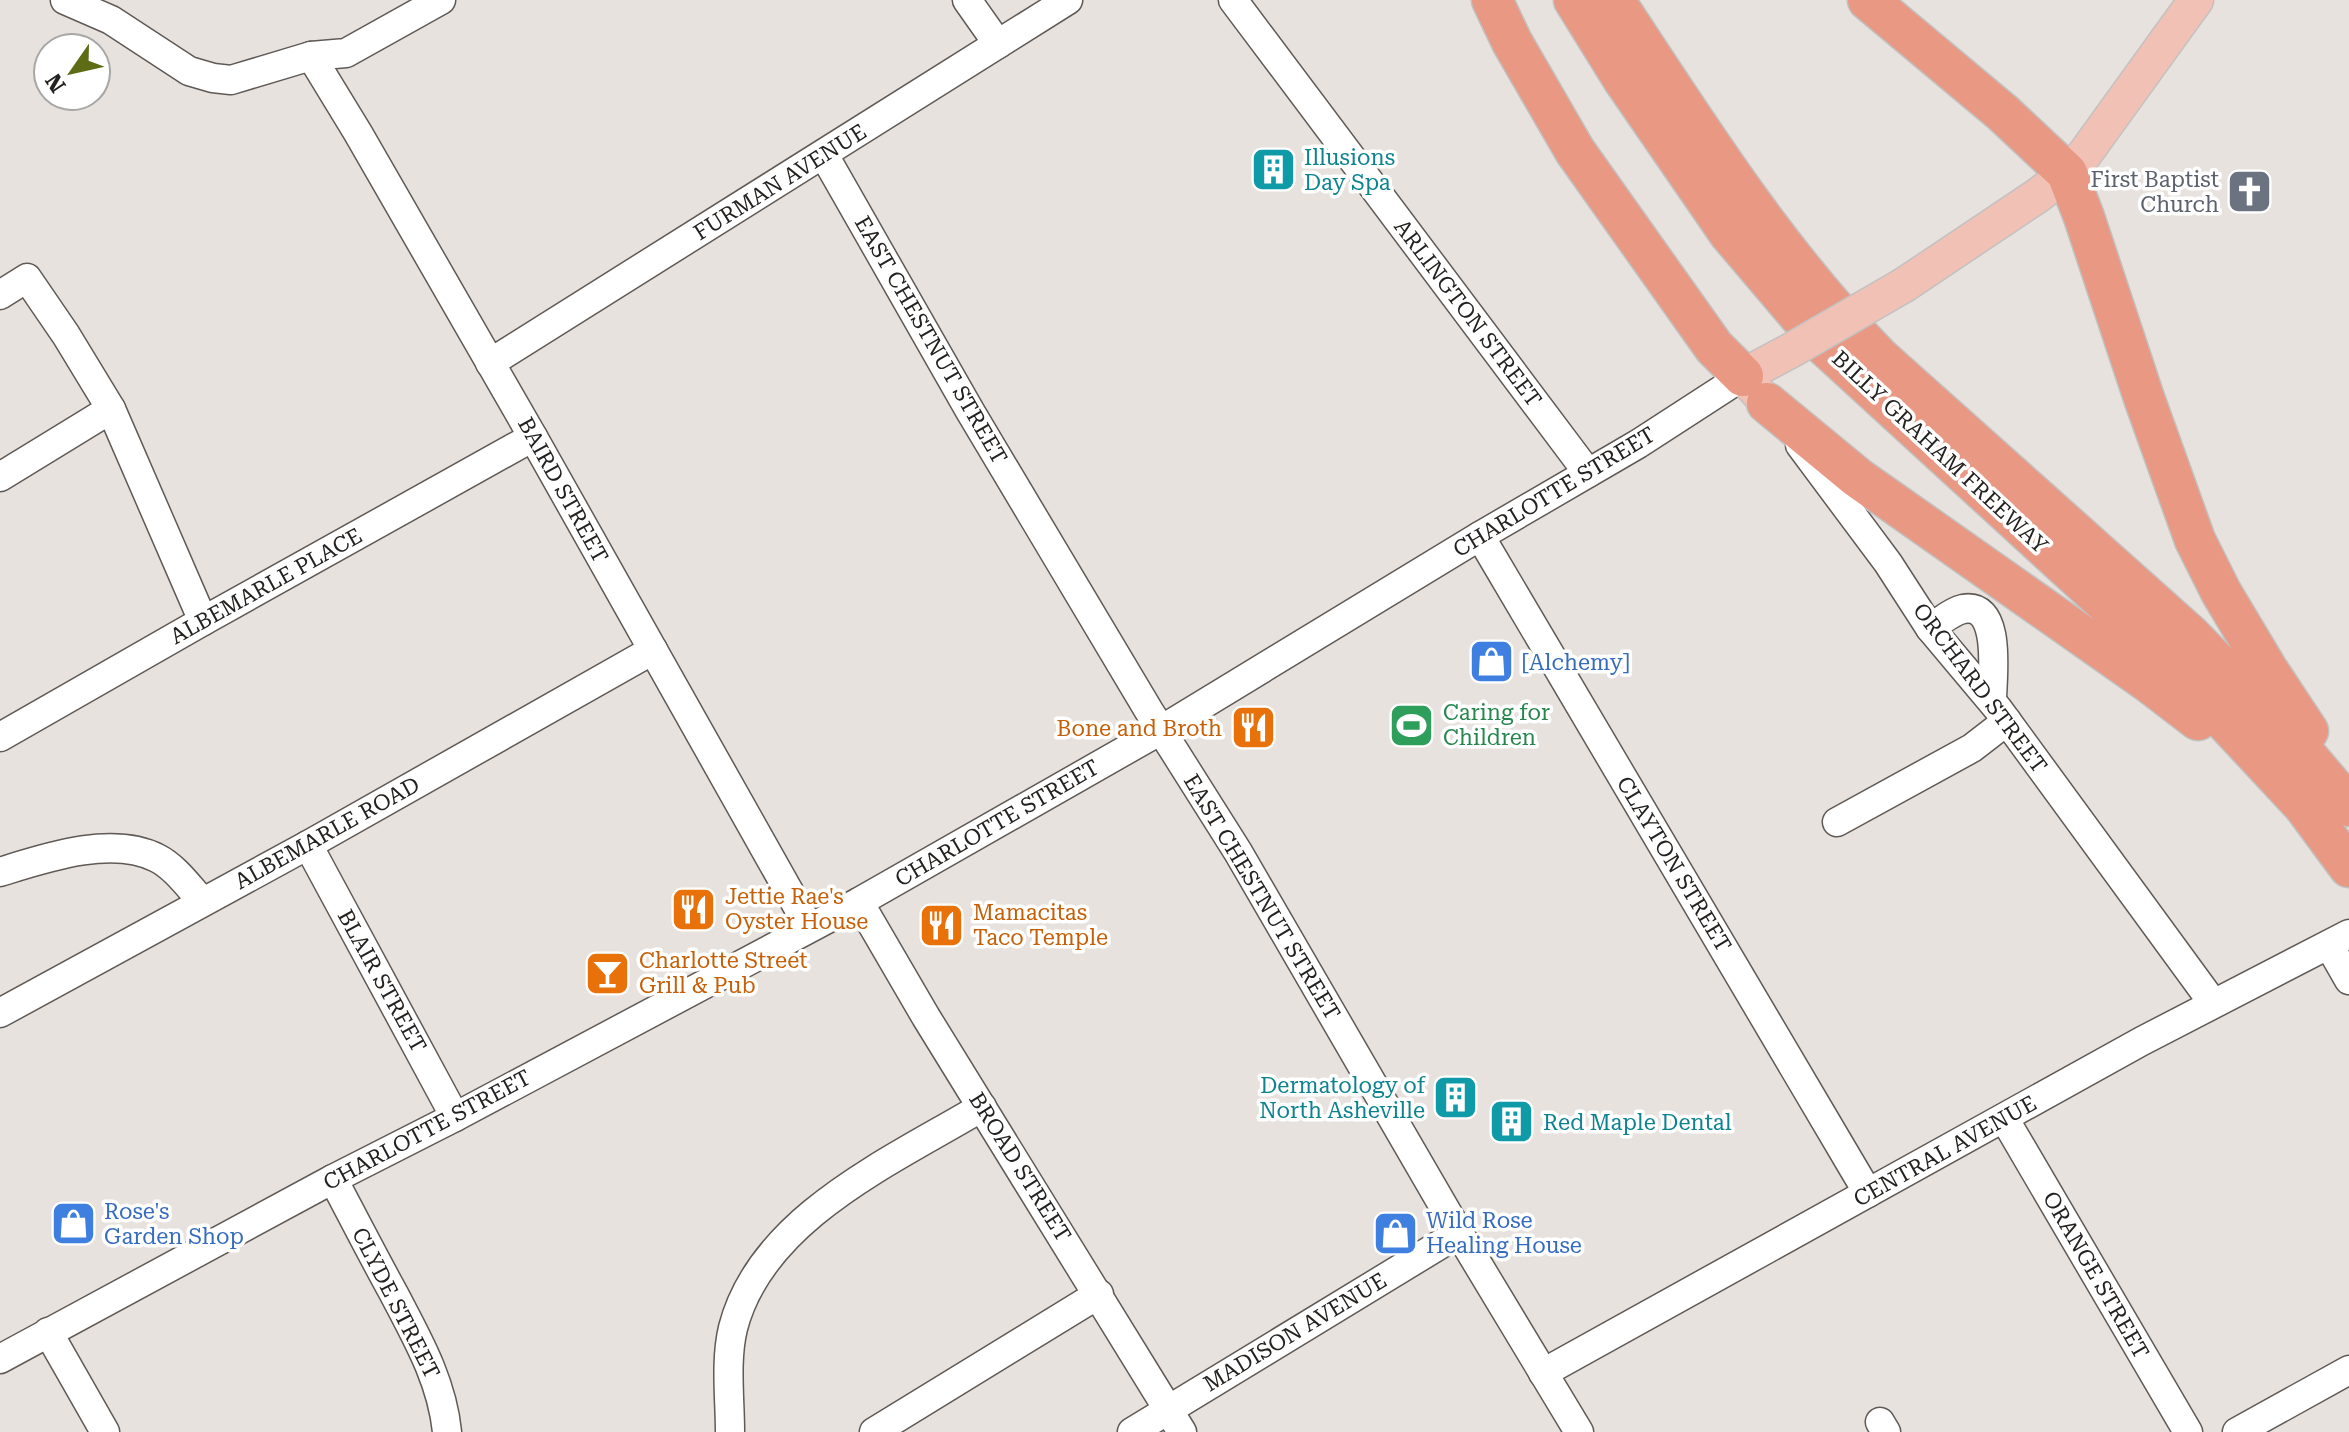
<svg xmlns="http://www.w3.org/2000/svg" width="2349" height="1432" font-family="'Roboto Serif',serif">
  <style>
    .lines { fill: none; stroke-linecap: round; stroke-linejoin: round }
    .minor-casing { stroke: #605a56; stroke-width: 31 }
    .major-casing { stroke: #c2c1c1; stroke-width: 37 }
    .highway-casing { stroke: #c2c1c1; stroke-width: 43 }
    .minor { stroke: #fff; stroke-width: 28 }
    .major { stroke: #f1c1b5; stroke-width: 34 }
    .highway { stroke: #e89883; stroke-width: 40 }
    .major-bridge-casing { stroke: #c2c1c1; stroke-width: 37; stroke-linecap: butt }
    .major-bridge { stroke: #f1c1b5; stroke-width: 34 }
    .labels { text-anchor: middle; dominant-baseline: central; stroke-width: 7; stroke-linejoin: round; paint-order: stroke }
    .culture-label { font-size: 22px; fill: #0d838f; stroke: #fff; text-anchor: start }
    .worship-label { font-size: 22px; fill: #5b616d; stroke: #fff; text-anchor: end }
    .street-label { font-size: 22px; fill: #242220; stroke: #fff }
    .shop-label { font-size: 22px; fill: #366cbe; stroke: #fff; text-anchor: start }
    .leisure-label { font-size: 22px; fill: #27864d; stroke: #fff; text-anchor: start }
    .food-label { font-size: 22px; fill: #c56008; stroke: #fff; text-anchor: start }
  </style>
  <rect width="100%" height="100%" fill="#e8e2de"/>
  <g class="lines">
    <defs>
      <g id="minor">
        <polyline points="65,0 111,20 189,71 213,78 231,80 311,56 346,53 441,0"/>
        <polyline points="967,0 998,44"/>
        <polyline points="1233,0 1588,473"/>
        <polyline points="311,56 358,133 533,437 809,927"/>
        <polyline points="824,155 970,411 1149,711 1238,852 1459,1233 1579,1432"/>
        <polyline points="0,295 27,278 66,335 111,409 203,621"/>
        <polyline points="490,363 1068,0"/>
        <polyline points="1800,445 1888,563 1930,628 1998,709 2213,1003"/>
        <polyline points="0,477 111,409"/>
        <polyline points="1480,536 1868,1193"/>
        <path d="M1930,628C1941,622 1950,612 1963,609C2003,601 1992,679 1992,700"/>
        <polyline points="0,737 203,621 533,437"/>
        <polyline points="1837,822 1972,748 2007,721"/>
        <polyline points="308,845 455,1117"/>
        <path d="M0,872C45,858 112,835 157,858C175,867 189,887 202,901"/>
        <polyline points="859,902 926,1017 1182,1432"/>
        <polyline points="2329,945 2349,980"/>
        <polyline points="0,1013 308,845 653,650"/>
        <polyline points="2004,1118 2188,1432"/>
        <path d="M333,1179C353,1217 373,1256 394,1294C417,1338 442,1381 447,1432"/>
        <polyline points="48,1332 105,1432"/>
        <polyline points="0,1359 333,1179 455,1117 859,902 1161,730 1480,536 1638,444 1743,376"/>
        <polyline points="1543,1373 2142,1041 2349,934"/>
        <polyline points="1880,1422 1886,1432"/>
        <path d="M730,1432C730,1399 725,1361 733,1328C761,1218 892,1161 982,1107"/>
        <polyline points="874,1432 1099,1294"/>
        <polyline points="1132,1432 1459,1233"/>
        <polyline points="2237,1432 2349,1370"/>
      </g>
      <g id="major">
        <polyline points="1904,285 2037,196 2067,173 2084,155 2196,0"/>
        <polyline points="1760,395 1743,376 1790,351"/>
      </g>
      <g id="highway">
        <polyline points="1492,0 1512,42 1575,151 1714,347 1743,376"/>
        <polyline points="1574,0 1623,79 1729,233 1825,346 2169,661 2304,806 2349,867"/>
        <path d="M1614,0C1696,124 1775,251 1880,358L2190,635L2293,740L2349,806"/>
        <polyline points="1868,0 2003,113 2067,173 2084,217 2144,398 2195,540 2221,592 2267,669 2308,731"/>
        <polyline points="1767,403 1858,478 2151,684 2198,720"/>
      </g>
    </defs>
    <use href="#minor" class="minor-casing"/>
    <use href="#major" class="major-casing"/>
    <use href="#highway" class="highway-casing"/>
    <use href="#minor" class="minor"/>
    <use href="#major" class="major"/>
    <use href="#highway" class="highway"/>
    <defs>
      <polyline id="major-bridge" points="1790,351 1904,285"/>
    </defs>
    <use href="#major-bridge" class="major-bridge-casing"/>
    <use href="#major-bridge" class="major-bridge"/>
  </g>
  <defs>
    <symbol id="building-square" viewBox="-11 -11 22 22"><rect x="-9" y="-9" width="18" height="18" rx="4" fill="#0f9aa8" stroke="#fff"/><path d="M-4-6H4V6H1V3H-1V6H-4ZM-2.5-4.3h1.7v1.8h-1.7ZM.8-4.3h1.7v1.8H.8ZM-2.5-1h1.7V.8h-1.7ZM.8-1h1.7V.8H.8Z" fill="#fff"/></symbol>
    <symbol id="church-square" viewBox="-11 -11 22 22"><rect x="-9" y="-9" width="18" height="18" rx="4" fill="#6b7280" stroke="#fff"/><path d="M-1.2-6h2.4v3.5h3.3v2.4h-3.3V6h-2.4V-.1h-3.3v-2.4h3.3Z" fill="#fff"/></symbol>
    <symbol id="shop-square" viewBox="-11 -11 22 22"><rect x="-9" y="-9" width="18" height="18" rx="4" fill="#3f7fe0" stroke="#fff"/><path d="M-5-2.5h2.3a2.7 3.5 0 0 1 5.4 0H5L5.5 6h-11ZM-1.5-2.5h3a1.5 2.3 0 0 0-3 0Z" fill="#fff"/></symbol>
    <symbol id="stadium-square" viewBox="-11 -11 22 22"><rect x="-9" y="-9" width="18" height="18" rx="4" fill="#2e9e5b" stroke="#fff"/><path d="M0-5a6.5 5 0 1 0 0 10a6.5 5 0 1 0 0-10ZM-3.5-1.8h7v3.6h-7Z" fill="#fff"/></symbol>
    <symbol id="restaurant-square" viewBox="-11 -11 22 22"><rect x="-9" y="-9" width="18" height="18" rx="4" fill="#e8710a" stroke="#fff"/><path d="M-5-6h1v4h1v-4h1v4h1v-4h1v5L-1.5 .5V6h-2V.5L-5-1ZM5-6V6H3V1.5H1.5Q1.5-4 5-6Z" fill="#fff"/></symbol>
    <symbol id="bar-square" viewBox="-11 -11 22 22"><rect x="-9" y="-9" width="18" height="18" rx="4" fill="#e8710a" stroke="#fff"/><path d="M-6-5H6L.8 .8V4.5H3.5V6h-7V4.5H-.8V.8Z" fill="#fff"/></symbol>
  </defs>
  <g fill-rule="evenodd">
    <use href="#building-square" x="1248" y="144" width="51" height="51"/>
    <use href="#church-square" x="2224" y="166" width="51" height="51"/>
    <use href="#shop-square" x="1466" y="636" width="51" height="51"/>
    <use href="#stadium-square" x="1386" y="700" width="51" height="51"/>
    <use href="#restaurant-square" x="1228" y="702" width="51" height="51"/>
    <use href="#restaurant-square" x="668" y="884" width="51" height="51"/>
    <use href="#restaurant-square" x="916" y="900" width="51" height="51"/>
    <use href="#bar-square" x="582" y="948" width="51" height="51"/>
    <use href="#building-square" x="1430" y="1072" width="51" height="51"/>
    <use href="#building-square" x="1486" y="1096" width="51" height="51"/>
    <use href="#shop-square" x="48" y="1198" width="51" height="51"/>
    <use href="#shop-square" x="1370" y="1208" width="51" height="51"/>
  </g>
  <g class="labels">
    <g class="culture-label">
      <text x="1304" y="157">Illusions<tspan x="1304" dy="25">Day Spa</tspan></text>
      <text x="1425" y="1085" text-anchor="end">Dermatology of<tspan x="1425" dy="25">North Asheville</tspan></text>
      <text x="1543" y="1122">Red Maple Dental</text>
    </g>
    <g class="worship-label">
      <text x="2219" y="179">First Baptist<tspan x="2219" dy="25">Church</tspan></text>
    </g>
    <g class="street-label">
      <text transform="translate(780 182) rotate(-32)">FURMAN AVENUE</text>
      <text transform="translate(1468 313) rotate(53)">ARLINGTON STREET</text>
      <text transform="translate(931 340) rotate(60)">EAST CHESTNUT STREET</text>
      <text transform="translate(1940 452) rotate(43)">BILLY GRAHAM FREEWAY</text>
      <text transform="translate(563 490) rotate(61)">BAIRD STREET</text>
      <text transform="translate(1554 492) rotate(-31)">CHARLOTTE STREET</text>
      <text transform="translate(266 586) rotate(-29)">ALBEMARLE PLACE</text>
      <text transform="translate(1980 688) rotate(53)">ORCHARD STREET</text>
      <text transform="translate(997 823) rotate(-30)">CHARLOTTE STREET</text>
      <text transform="translate(327 833) rotate(-29)">ALBEMARLE ROAD</text>
      <text transform="translate(1674 864) rotate(59)">CLAYTON STREET</text>
      <text transform="translate(1262 897) rotate(59)">EAST CHESTNUT STREET</text>
      <text transform="translate(382 981) rotate(61)">BLAIR STREET</text>
      <text transform="translate(427 1130) rotate(-28)">CHARLOTTE STREET</text>
      <text transform="translate(1945 1151) rotate(-29)">CENTRAL AVENUE</text>
      <text transform="translate(1020 1167) rotate(58)">BROAD STREET</text>
      <text transform="translate(2096 1275) rotate(60)">ORANGE STREET</text>
      <text transform="translate(396 1303) rotate(63)">CLYDE STREET</text>
      <text transform="translate(1295 1332) rotate(-31)">MADISON AVENUE</text>
    </g>
    <g class="shop-label">
      <text x="1522" y="662">[Alchemy]</text>
      <text x="104" y="1211">Rose's<tspan x="104" dy="25">Garden Shop</tspan></text>
      <text x="1426" y="1220">Wild Rose<tspan x="1426" dy="25">Healing House</tspan></text>
    </g>
    <g class="leisure-label">
      <text x="1443" y="712">Caring for<tspan x="1443" dy="25">Children</tspan></text>
    </g>
    <g class="food-label">
      <text x="1222" y="728" text-anchor="end">Bone and Broth</text>
      <text x="725" y="896">Jettie Rae's<tspan x="725" dy="25">Oyster House</tspan></text>
      <text x="973" y="912">Mamacitas<tspan x="973" dy="25">Taco Temple</tspan></text>
      <text x="639" y="960">Charlotte Street<tspan x="639" dy="25">Grill &amp; Pub</tspan></text>
    </g>
  </g>
  <g transform="translate(72 72) rotate(236)"><circle r="38" fill="#ffffff" stroke="#a7a7a6" stroke-width="2"/>
  <path d="M0-6L14 30L0 20L-14 30Z" fill="#5e6c16"/>
  <text y="-12" font-size="22" font-weight="bold" text-anchor="middle" fill="#242220">N</text>
  </g>
</svg>
